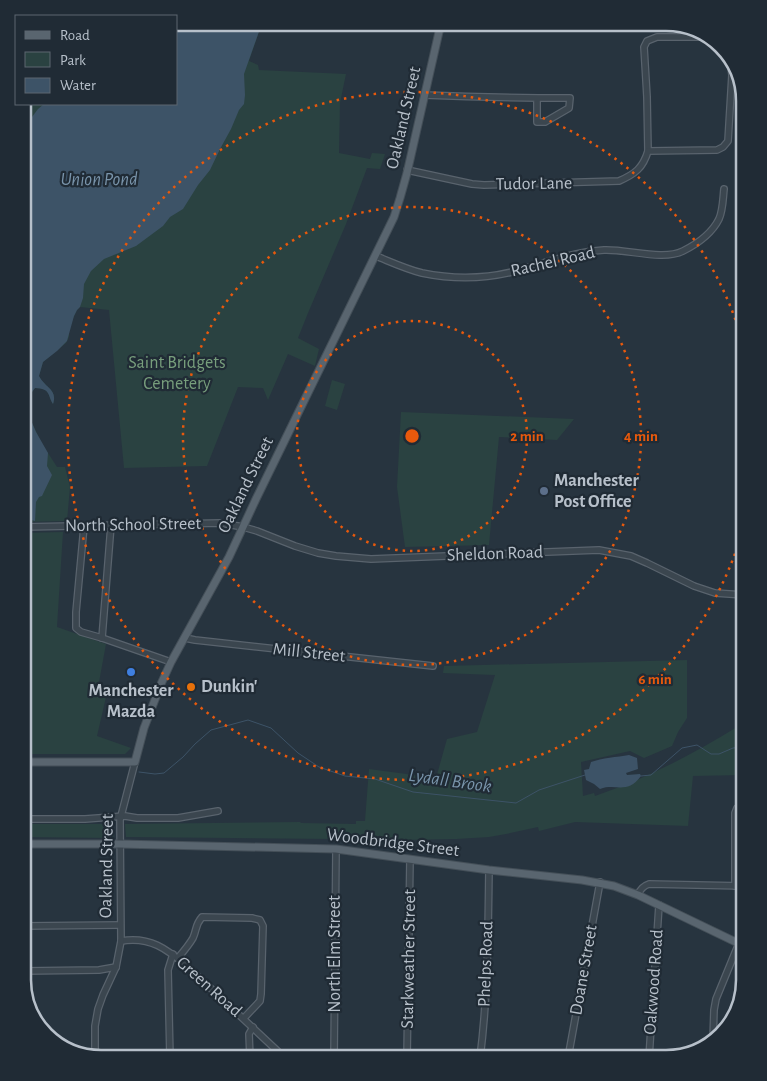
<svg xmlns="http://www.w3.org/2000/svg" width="767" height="1081" font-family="'Alegreya Sans',sans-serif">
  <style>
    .green { fill: #2a4241 }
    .water { fill: #3d5367 }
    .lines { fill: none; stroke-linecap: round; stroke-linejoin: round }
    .stream { stroke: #3d5367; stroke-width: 1 }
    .minor-casing { stroke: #59636d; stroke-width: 8 }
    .major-casing { stroke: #444f58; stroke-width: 9 }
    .minor { stroke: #3b464f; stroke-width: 5.5 }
    .major { stroke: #59656f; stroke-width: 7 }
    .ring { fill: none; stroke: #e8590c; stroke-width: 2.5; stroke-dasharray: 2.5 5 }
    .service-dot { fill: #5c6f8a; stroke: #202b35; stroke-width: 2 }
    .shop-dot { fill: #3f7fe0; stroke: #202b35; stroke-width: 2 }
    .food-dot { fill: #e8710a; stroke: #202b35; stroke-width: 2 }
    .labels { text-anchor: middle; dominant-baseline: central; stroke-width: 4.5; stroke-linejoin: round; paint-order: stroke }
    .street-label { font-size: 18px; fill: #b7c0ca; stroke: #202b35 }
    .park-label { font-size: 18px; fill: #779e7c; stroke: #202b35 }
    .poi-label { font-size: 18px; font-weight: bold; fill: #b7c0ca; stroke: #202b35; text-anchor: start }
    .water-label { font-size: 19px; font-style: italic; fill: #7994ab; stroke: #202b35 }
    .rim { fill: none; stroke: #b7c0ca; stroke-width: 2.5 }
    .centre { fill: #e8590c; stroke: #202b35; stroke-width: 2.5 }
    .ring-label { font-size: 15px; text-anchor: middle; font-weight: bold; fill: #e8590c; stroke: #202b35; stroke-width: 4.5; stroke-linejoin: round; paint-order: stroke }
  </style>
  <rect width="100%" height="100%" fill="#27343f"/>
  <g class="green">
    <path d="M176,23H262L249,61L258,65L259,70L346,74L340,103L339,153L370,159L372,153L385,154L380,169L367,168L346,224L308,313L298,338L319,349L315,366L288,354L268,400L263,388L238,387L207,466L124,468L109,310L80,307L77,310L74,316L69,329V337L66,343L43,362L39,376C45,388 58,389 53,404C47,394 51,389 35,388L32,392L23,396V104H176Z"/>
    <polygon points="332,380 345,384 337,410 325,406"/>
    <polygon points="401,412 574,419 557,440 499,437 489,545 405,547 397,487"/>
    <polygon points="23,413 30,418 41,442 57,467 65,467 70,487 67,521 23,522"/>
    <polygon points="63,532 57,627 106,644 97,693 106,697 97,736 131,748 125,754 23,754 23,533"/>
    <path d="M687,660V718L678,732L672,746L644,758L630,751L581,762L583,796L594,793L595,796C645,779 692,755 737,727V723L744,718V775L693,776L688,826L575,822L539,831L538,827L506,834L489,837L456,839L401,840L380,845H357L336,839L126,837L125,824L300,822L301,823L356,824V821H365L369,769L436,778L447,739L477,732L495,675L443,673L444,666Z"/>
    <polygon points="23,824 112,824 114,826 114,836 111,838 23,837"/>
  </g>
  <g class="water">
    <path d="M176,23H262L244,74L245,95L244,104L239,110L231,129L220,149L210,170L198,185L183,209L170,217L163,226L136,246L104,259L91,271L84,284L83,298L80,307L77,310L74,316L67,341L57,351L43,362L39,376C45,388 58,389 53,404C47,394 51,389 35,388L32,392L23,396V129L38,109L44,104H176Z"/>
    <polygon points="23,413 30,418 36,432 48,453 47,466 52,475 42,496 39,497 36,502 35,521 24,518 25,503 32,482 32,467 23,450"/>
    <path d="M629,755L637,758L638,769L626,773L627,775L640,774L641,776C627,795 616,783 600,789L594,784L586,780L584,770L589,769L591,762C602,758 617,757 629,755Z"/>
  </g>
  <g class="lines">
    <g class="stream">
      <polyline points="139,772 155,774 164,773 183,757 195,744 211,730 248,720 271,728 298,753 319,767 345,776 375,779 413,792 516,803 539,790 585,775"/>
      <polyline points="641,776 651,775 682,748 697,745 711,754 719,754 733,748 744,747"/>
    </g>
    <defs>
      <g id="minor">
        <path d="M424,95C472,97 521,98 570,98L569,108L545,122H537V98"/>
        <polyline points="648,151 647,97 644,47 647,41 657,37 708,37"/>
        <path d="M407,170L472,184L484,185L619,181C635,174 643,168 648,151L717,150L723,147L728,141L732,75L730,58"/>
        <path d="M376,256C391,262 406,269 422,273C451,279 483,279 512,272C543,264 572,252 604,250C628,249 663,261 683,251C697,244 712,233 719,219C723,210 723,198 724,189"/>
        <polyline points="84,526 76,612 76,628 81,632 102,638 171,662"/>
        <polyline points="23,527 221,523 243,527 257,531 295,546 318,553 336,556 371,559 599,550 631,556 647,563 694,586 715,593 744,595"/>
        <polyline points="102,638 111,525"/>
        <polyline points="185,638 195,640 433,666"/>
        <polyline points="23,819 85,819 125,816 137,818 178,818 218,811"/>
        <polyline points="735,886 735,813 737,808 744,806"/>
        <path d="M638,895C640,889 643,886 649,884L744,886"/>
        <polyline points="23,926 120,925"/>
        <path d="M121,941C150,936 167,949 188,967L285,1058"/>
        <path d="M178,958C183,952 189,945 193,938C197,929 195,925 202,917L252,918L260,920L263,926L261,994L260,1001L244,1018"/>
        <polyline points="23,971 99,970 116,967"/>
        <polyline points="713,1040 714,1010 716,999 739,943"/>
        <polyline points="95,1058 95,1026 98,1009 103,995 116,967 121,941 120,820 135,762"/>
        <polyline points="170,1058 168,970 173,954"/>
        <polyline points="250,1058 249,1034 253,1027"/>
        <polyline points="334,1058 336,849"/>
        <polyline points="407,1058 410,859"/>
        <path d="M480,1058C488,996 488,933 489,870"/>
        <polyline points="568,1058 600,882"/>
        <polyline points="649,1058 659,905"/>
      </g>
      <g id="major">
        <polyline points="23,762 135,762 144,728 161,684 171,662 229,557 256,499 394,217 400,198 407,173 441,23"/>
        <polyline points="23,844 120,844 336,849 489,870 582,880 614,886 638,895 744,946"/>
      </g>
    </defs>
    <use href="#minor" class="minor-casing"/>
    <use href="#major" class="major-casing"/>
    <use href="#minor" class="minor"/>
    <use href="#major" class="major"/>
  </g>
  <g class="ring">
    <circle cx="412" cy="436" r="115"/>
    <circle cx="412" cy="436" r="229"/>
    <path d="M744 525A344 344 0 1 1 744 347"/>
  </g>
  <circle class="service-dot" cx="544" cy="491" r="5"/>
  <circle class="shop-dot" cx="131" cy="672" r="5"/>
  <circle class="food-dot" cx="191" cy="687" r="5"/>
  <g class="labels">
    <g class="street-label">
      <text transform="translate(404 118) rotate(-77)">Oakland Street</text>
      <text transform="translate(534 184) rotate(-1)">Tudor Lane</text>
      <text transform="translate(553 262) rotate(-13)">Rachel Road</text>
      <text transform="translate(246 485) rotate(-64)">Oakland Street</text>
      <text transform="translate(133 525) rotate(-1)">North School Street</text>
      <text transform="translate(495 554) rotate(-2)">Sheldon Road</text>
      <text transform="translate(309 653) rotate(6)">Mill Street</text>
      <text transform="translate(393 843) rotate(7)">Woodbridge Street</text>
      <text transform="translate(107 866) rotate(-89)">Oakland Street</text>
      <text transform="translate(335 954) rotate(-90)">North Elm Street</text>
      <text transform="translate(409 959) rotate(-89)">Starkweather Street</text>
      <text transform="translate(486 964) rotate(-88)">Phelps Road</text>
      <text transform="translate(584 970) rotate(-80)">Doane Street</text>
      <text transform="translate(654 982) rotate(-86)">Oakwood Road</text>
      <text transform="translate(209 987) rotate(42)">Green Road</text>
    </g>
    <g class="park-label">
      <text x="177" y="363">Saint Bridgets<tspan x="177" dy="21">Cemetery</tspan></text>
    </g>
    <g class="poi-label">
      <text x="554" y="481">Manchester<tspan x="554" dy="21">Post Office</tspan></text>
      <text x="201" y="687">Dunkin'</text>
      <text x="131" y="691" text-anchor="middle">Manchester<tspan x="131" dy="21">Mazda</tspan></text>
    </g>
    <g class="water-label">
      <text x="99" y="179">Union Pond</text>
      <text transform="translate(450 781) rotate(8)">Lydall Brook</text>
    </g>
  </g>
  <path d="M0 0H767V1081H0ZM101 31H666A70 70 0 0 1 736 101V980A70 70 0 0 1 666 1050H101A70 70 0 0 1 31 980V101A70 70 0 0 1 101 31Z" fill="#202b35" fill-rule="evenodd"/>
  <path class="rim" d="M101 31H666A70 70 0 0 1 736 101V980A70 70 0 0 1 666 1050H101A70 70 0 0 1 31 980V101A70 70 0 0 1 101 31Z"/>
  <circle cx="412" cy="436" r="8" class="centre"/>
  <g class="ring-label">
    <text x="527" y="441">2 min</text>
    <text x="641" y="441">4 min</text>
    <text x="655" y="684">6 min</text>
  </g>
  <rect x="15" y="15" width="162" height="90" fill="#202b35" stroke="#5c6771"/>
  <rect x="25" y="31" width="25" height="8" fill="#59656f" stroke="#5c6771"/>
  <text x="60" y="40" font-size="15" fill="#b7c0ca">Road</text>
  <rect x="25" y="52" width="25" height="15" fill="#2a4241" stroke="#5c6771"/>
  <text x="60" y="65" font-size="15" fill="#b7c0ca">Park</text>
  <rect x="25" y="78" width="25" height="15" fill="#3d5367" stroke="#5c6771"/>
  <text x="60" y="90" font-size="15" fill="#b7c0ca">Water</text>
</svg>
